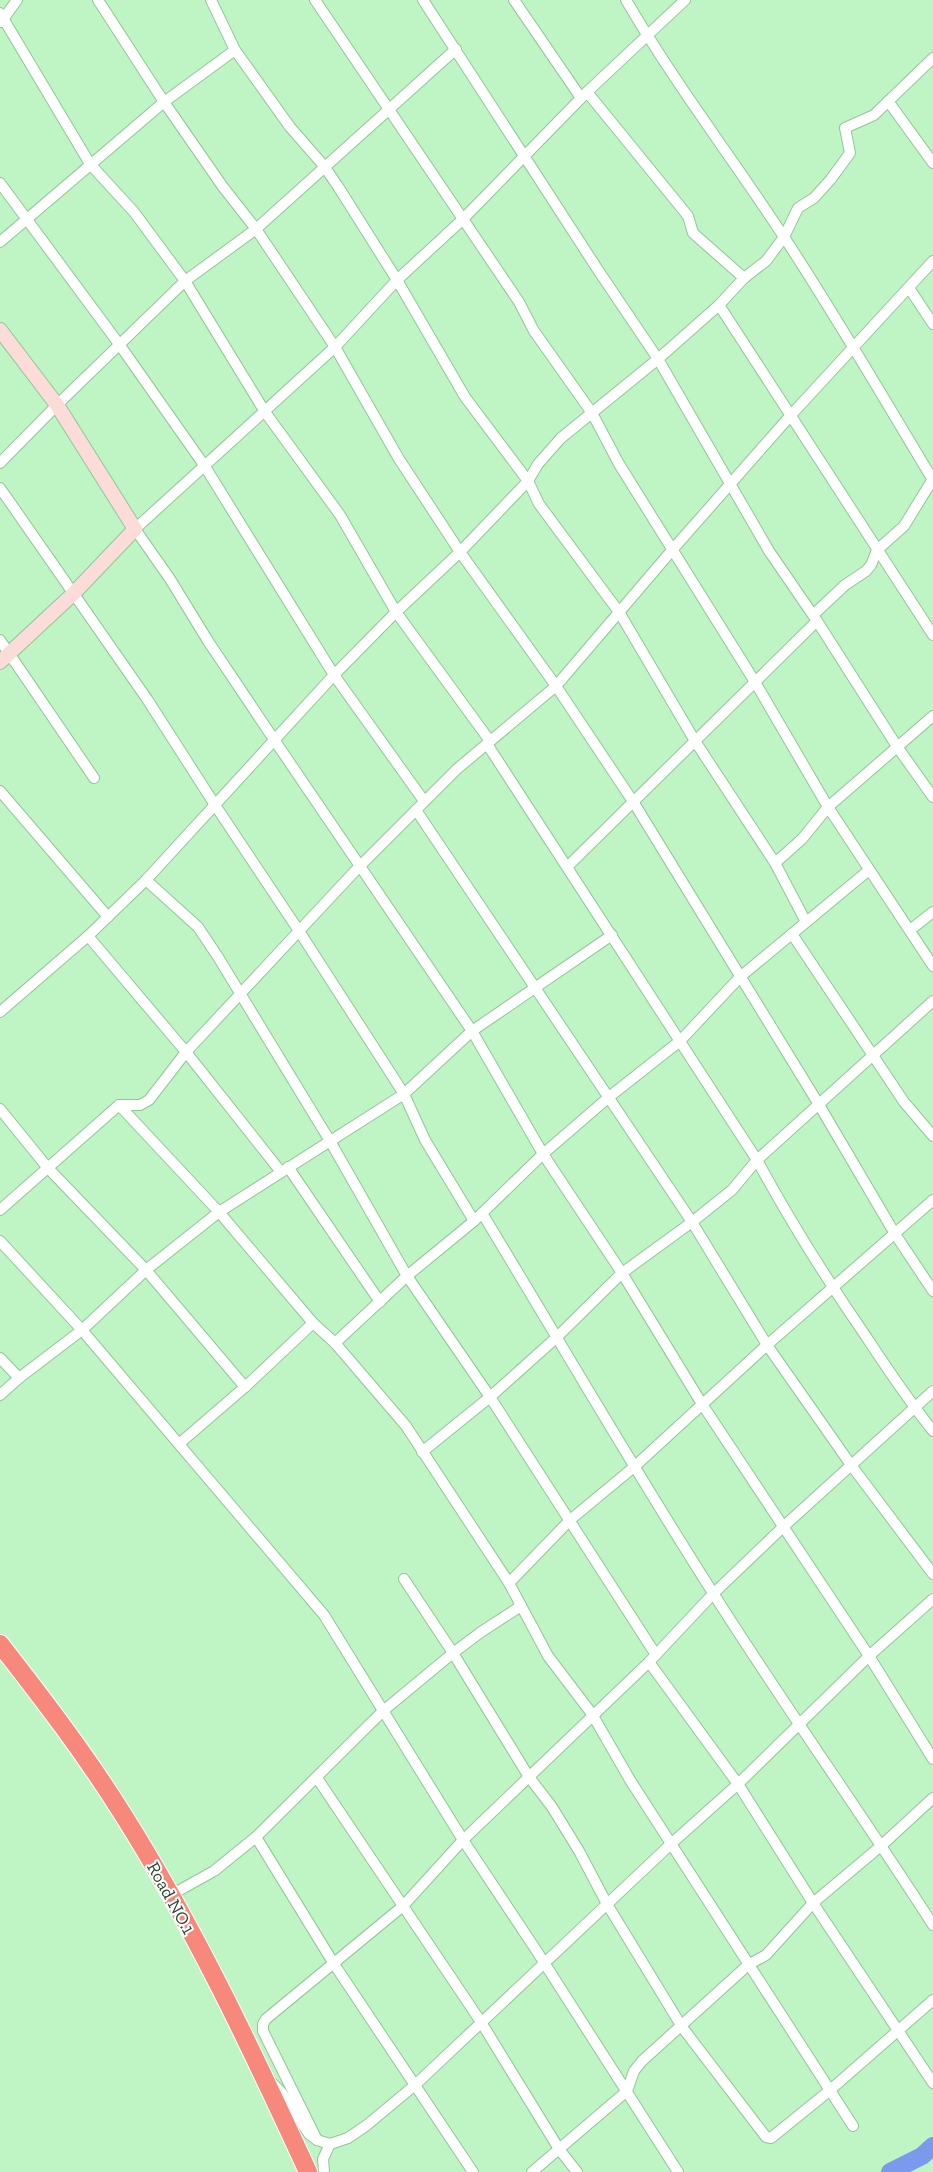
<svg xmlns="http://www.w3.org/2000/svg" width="933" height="2172" font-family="'Zilla Slab',serif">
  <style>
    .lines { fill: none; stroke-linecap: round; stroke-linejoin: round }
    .river { stroke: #7c9aed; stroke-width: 18 }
    .street-casing { stroke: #92c698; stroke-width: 12 }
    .secondary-casing { stroke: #92c698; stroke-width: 16 }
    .highway-casing { stroke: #fff; stroke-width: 20 }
    .street { stroke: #fff; stroke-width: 10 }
    .secondary { stroke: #fcdcd8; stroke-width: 14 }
    .highway { stroke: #f6897c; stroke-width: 18 }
    .labels { text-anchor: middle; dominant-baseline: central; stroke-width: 4; stroke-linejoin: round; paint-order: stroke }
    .street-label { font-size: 18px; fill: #2c422f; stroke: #fff }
  </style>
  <rect width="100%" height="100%" fill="#bff4c4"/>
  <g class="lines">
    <polyline class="river" points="890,2172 922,2156 933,2146"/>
    <defs>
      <g id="street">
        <polyline points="98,0 164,102 223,187 256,229 335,347 399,459 460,552 556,686 634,803 818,1103 895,1234 933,1291"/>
        <polyline points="211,0 235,50 290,127 324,166 339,188 397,280 465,397 528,481 539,504 619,612 695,741 775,863 806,922"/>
        <polyline points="315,0 519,302 534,331 592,413 619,464 755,682 828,807 933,966"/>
        <polyline points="423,0 598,270 658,359 769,551 817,621 898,748 933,797"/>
        <polyline points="514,0 581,98"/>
        <path d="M626,0C674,82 732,158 784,237C836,316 884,399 933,480"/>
        <polyline points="685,0 587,92 462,220 397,280 335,347 135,529 170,579 208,641 275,741 472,1031 543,1154 622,1273 702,1404 869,1656 933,1759"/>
        <polyline points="0,13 90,164 134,212 185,281 256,229 456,49"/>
        <polyline points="1,22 17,0"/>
        <polyline points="587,92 688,216 693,233 744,278"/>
        <polyline points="888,101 933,163"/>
        <polyline points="0,183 119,344 204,465 334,675 424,801"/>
        <polyline points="0,242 164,102 235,50"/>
        <polyline points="909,288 933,324"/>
        <polyline points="719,305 933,635"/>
        <polyline points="0,463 57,405 185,281 265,412 340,515 396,612 490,741"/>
        <polyline points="0,488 147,699 215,805 299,931 404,1094 425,1140 474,1221"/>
        <polyline points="813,615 845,585 866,571 871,565 877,550 904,526 933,479"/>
        <polyline points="0,640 94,778"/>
        <path d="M487,744L757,1160C790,1221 827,1280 867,1338C888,1370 909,1401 933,1431"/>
        <polyline points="0,791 108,917"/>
        <polyline points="416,810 692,1222 767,1345 851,1465 933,1574"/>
        <polyline points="775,863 802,839 828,807 933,716"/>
        <polyline points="568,866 817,621"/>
        <polyline points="146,880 198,927 218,957 330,1141 407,1276 490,1397 656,1655"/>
        <polyline points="910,930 933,912"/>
        <polyline points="792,934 904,1102 933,1136"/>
        <polyline points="88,936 186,1052 281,1172"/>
        <polyline points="0,1012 88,936 146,880 334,675 396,612 460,552 528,481 538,464 561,438 658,359 719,305 744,278 766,261 784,237 798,208 814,198 831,179 850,153 845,128 874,115 933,58"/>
        <polyline points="119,1105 219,1212 313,1323 335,1343 406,1426 509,1583 548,1656 592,1714 630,1780 853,2126"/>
        <polyline points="0,1109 47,1167 146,1270 245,1387"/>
        <polyline points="288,1167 380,1302"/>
        <polyline points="0,1210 119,1105 140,1105 149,1100 186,1052 355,871 457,769 556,686 673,549 791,415 933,261"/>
        <path d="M482,1213C559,1340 633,1468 713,1593C784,1705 861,1813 933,1925"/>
        <polyline points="0,1241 82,1330 324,1615 463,1840 536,1950 678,2172"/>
        <polyline points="335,1343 407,1276 474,1221 543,1154 609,1097 680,1041 740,977 869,870"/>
        <polyline points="0,1358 19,1378"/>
        <polyline points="0,1395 19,1378 82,1330 146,1270 219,1212 404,1094 472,1031 612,935"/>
        <polyline points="180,1443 245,1387 313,1323"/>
        <polyline points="422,1452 490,1397 557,1337 622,1273 692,1222 732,1190 757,1160 933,1001"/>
        <polyline points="404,1579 453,1653 529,1777 552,1807 579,1851 607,1904 682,2027 766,2137 771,2138 829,2091 933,2000"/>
        <polyline points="509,1583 570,1520 634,1467 767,1345 933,1200"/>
        <polyline points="649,1662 738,1784 813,1903 933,2083"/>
        <polyline points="317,1778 481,2022 559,2149 577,2172"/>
        <polyline points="256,1837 334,1964 473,2172"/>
        <polyline points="171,1895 214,1871 256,1837 383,1711 453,1653 481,1632 521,1606"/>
        <polyline points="271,2082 282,2093 309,2134 317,2140 330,2144 348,2138 367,2125 415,2085 672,1843 738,1784 869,1656 933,1599"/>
        <polyline points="317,2140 263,2031 263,2024 266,2019 403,1906 463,1840 649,1662 713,1594 783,1527 933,1391"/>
        <polyline points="324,2172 323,2159 330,2144"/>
        <polyline points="532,2172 627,2091 634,2071 642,2061 748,1965 766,1955 813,1903 882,1845 933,1798"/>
      </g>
      <polyline id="secondary" points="0,330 57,405 135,529 73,594 0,662"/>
      <path id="highway" d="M0,1644C43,1699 85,1754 122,1813C194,1927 252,2050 308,2172"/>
    </defs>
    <use href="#street" class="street-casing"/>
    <use href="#secondary" class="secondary-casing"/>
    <use href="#highway" class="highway-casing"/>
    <use href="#street" class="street"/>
    <use href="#secondary" class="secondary"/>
    <use href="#highway" class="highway"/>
  </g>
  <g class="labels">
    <g class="street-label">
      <text transform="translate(171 1898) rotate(61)">Road NO.1</text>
    </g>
  </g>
</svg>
